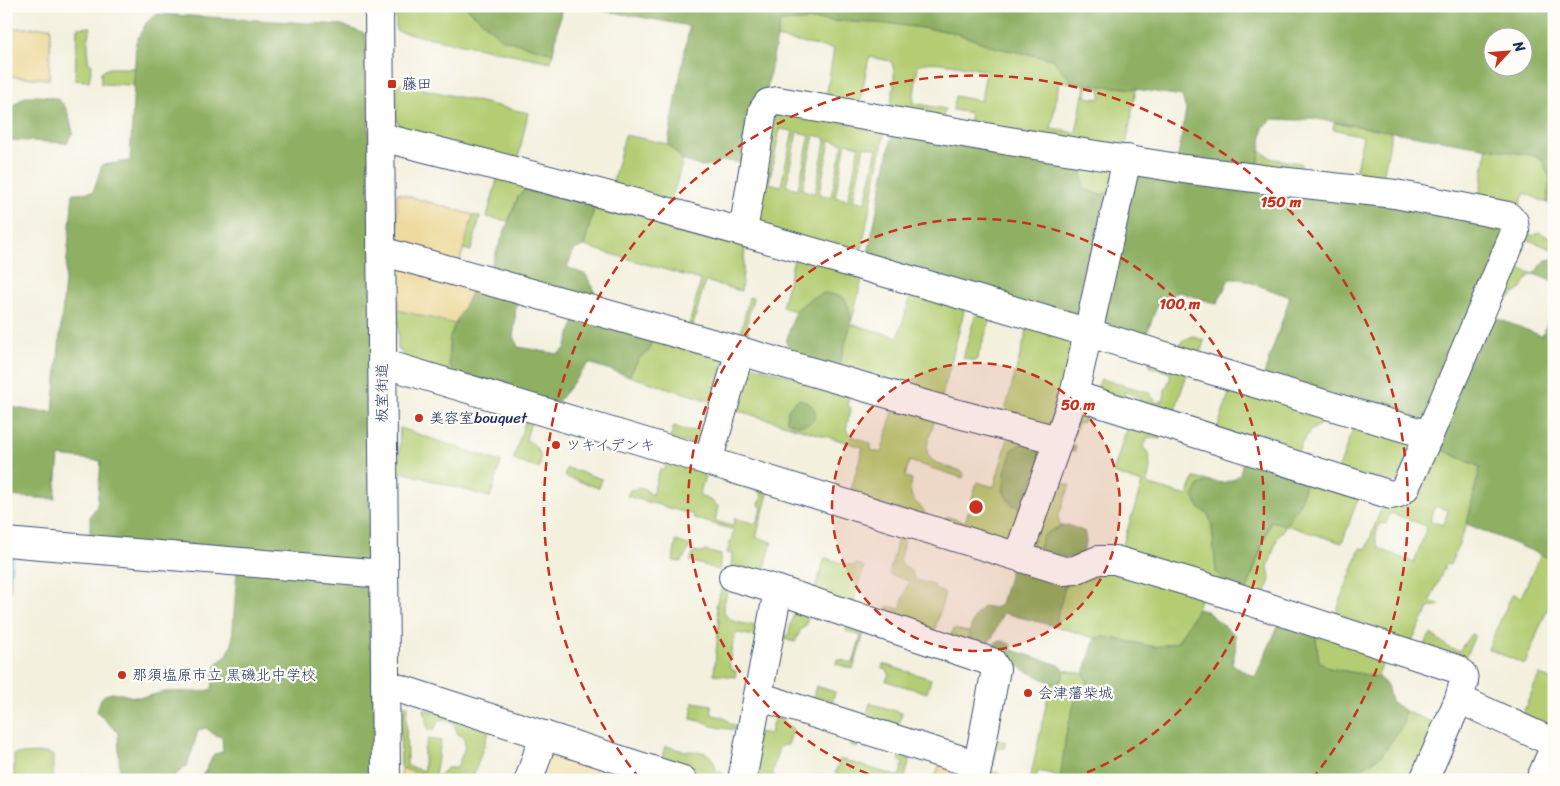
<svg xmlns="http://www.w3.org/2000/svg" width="1560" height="786" font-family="Sriracha,'Klee One',sans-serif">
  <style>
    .green { fill: #b4cd72; stroke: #687e68; fill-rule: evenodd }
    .forest { fill: #8fb064; stroke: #557061; fill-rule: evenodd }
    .sand { fill: #eeda9e; stroke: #84847e }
    .water { fill: #6bc2e8; stroke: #4378a3 }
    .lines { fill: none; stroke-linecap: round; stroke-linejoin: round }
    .minor-casing { stroke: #3b4c71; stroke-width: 30 }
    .major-casing { stroke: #3b4c71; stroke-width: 30 }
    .minor { stroke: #fff; stroke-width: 28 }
    .major { stroke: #fff; stroke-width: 28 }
    .ring { fill: none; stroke: #c8321e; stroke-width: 2.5; stroke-dasharray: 9 6 }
    .poi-dot { fill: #c8321e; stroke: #fdfcf7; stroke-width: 2 }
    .labels { text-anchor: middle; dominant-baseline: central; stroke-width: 4.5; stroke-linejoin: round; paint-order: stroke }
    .poi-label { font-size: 15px; fill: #1b2f5e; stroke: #fdfcf7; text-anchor: start }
    .street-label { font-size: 15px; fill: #1b2f5e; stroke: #fdfcf7 }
    .centre { fill: #c8321e; stroke: #fdfcf7; stroke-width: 2.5 }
    .ring-label { font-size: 15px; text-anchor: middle; font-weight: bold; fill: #c8321e; stroke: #fdfcf7; stroke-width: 4.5; stroke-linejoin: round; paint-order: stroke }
  </style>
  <rect width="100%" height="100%" fill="#fdfcf7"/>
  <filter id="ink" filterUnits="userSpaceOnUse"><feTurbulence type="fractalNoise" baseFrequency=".02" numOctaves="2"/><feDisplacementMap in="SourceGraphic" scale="10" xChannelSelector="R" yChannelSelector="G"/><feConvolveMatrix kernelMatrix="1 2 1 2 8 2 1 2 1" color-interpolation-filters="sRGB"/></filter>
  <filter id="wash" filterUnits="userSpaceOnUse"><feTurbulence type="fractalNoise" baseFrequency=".0096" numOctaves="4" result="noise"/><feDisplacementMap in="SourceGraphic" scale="20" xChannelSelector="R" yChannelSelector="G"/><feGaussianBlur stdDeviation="1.12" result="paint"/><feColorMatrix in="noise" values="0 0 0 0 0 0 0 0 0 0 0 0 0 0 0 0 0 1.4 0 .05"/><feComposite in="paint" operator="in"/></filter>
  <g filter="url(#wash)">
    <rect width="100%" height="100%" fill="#f3f0de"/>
    <g class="green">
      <polygon points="396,6 465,6 502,39 553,53 551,62 396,31"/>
      <path d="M815,20L892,24L953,32L997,48L1053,59L1072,83L1059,82L1051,129L1076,133L1085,84L1136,89L1125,152L969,124L971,113L953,110L955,96L981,101L986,71C969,68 934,58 918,65L913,103L945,109L942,121L889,112C892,95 898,76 891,61L869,57L859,108L825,103L834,49L776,38L780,22ZM1087,87L1101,89L1100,99L1086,97Z"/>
      <polygon points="91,27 88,39 88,61 92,65 89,81 75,80 77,28"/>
      <polygon points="109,68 135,68 134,85 101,84 101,72"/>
      <polygon points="397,83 528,113 517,164 406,135 396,120"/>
      <path d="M775,112L883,128L884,136L862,248L856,253L755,225ZM780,129L793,131L781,186L769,183ZM797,132L810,135L798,189L786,186ZM814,135L826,138L815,193L802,190ZM830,140L843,143L831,197L819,194ZM846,143L859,146L848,200L835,197ZM864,146L877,149L865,203L853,200Z"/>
      <polygon points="1334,123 1392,131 1381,187 1353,183 1363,136 1333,129"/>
      <polygon points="625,135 668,144 683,160 671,201 612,186"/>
      <polygon points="1487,147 1536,156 1542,159 1550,179 1547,203 1525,193 1519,206 1514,211 1478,206"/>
      <polygon points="1260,151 1273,159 1301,163 1299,175 1258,167"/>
      <polygon points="1082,157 1113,165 1112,191 1101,195 1083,189"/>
      <polygon points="498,176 533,184 519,195 508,221 487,217"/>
      <polygon points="596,201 746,239 741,291 705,281 693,325 689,325 701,280 584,246"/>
      <polygon points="473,215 480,217 471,251 463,249"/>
      <polygon points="1523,232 1534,236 1538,232 1554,239 1554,250 1521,237"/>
      <polygon points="795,255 863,275 851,324 898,337 913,289 963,306 964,311 942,397 832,373 811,298 795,311 782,307"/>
      <polygon points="1508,264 1534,274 1529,276 1522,288 1499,306 1492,302"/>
      <path d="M749,297L753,298C749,317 742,329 755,345H738Z"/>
      <path d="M398,310L455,324C448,343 446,356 455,376L408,361L398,348Z"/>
      <polygon points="986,311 993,313 976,361 963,358 975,316"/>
      <polygon points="1030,319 1075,332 1055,429 1002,422"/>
      <path d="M653,333L721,353L725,361L701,445L670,440L674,426C684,430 691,432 701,429L710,401L629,376L639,358L649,351Z"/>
      <polygon points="1193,336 1204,341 1201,351 1196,356 1178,353 1182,341"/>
      <polygon points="1151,360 1188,371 1172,419 1137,408 1140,397 1125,392 1120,404 1094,395 1101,379 1148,392 1157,403 1164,400 1165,390 1171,377 1169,372 1149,367"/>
      <path d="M744,363L850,393L847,405L851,408L846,429L850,435L871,444V450L881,453L895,404L936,416C924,454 918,461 962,471L964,475L963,478L909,461L905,477L912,479C906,505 921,500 926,516L849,498L863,447L728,408Z"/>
      <polygon points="1233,382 1327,410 1319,425 1310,431 1301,444 1296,458 1216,432"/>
      <polygon points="1077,409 1163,429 1160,439 1148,437 1143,448 1149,453 1150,468 1147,484 1187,496 1194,478 1211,481 1200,484 1199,508 1208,514 1212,525 1216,571 1225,586 1120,554 1142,483 1113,473 1127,427 1126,421 1086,412 1083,422 1078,424 1071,443 1076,446 1074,452 1062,446"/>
      <path d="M528,412L533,414L526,440C539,446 543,455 539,469L513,460Z"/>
      <polygon points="1356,419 1412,436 1404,483 1338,471"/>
      <polygon points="400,428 501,462 490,497 398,471"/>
      <polygon points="1009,435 1038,443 1011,543 941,521 948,517 965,522 977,482 994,487"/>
      <path d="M1434,446L1480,467L1467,524L1450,565L1446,564L1430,601L1440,605L1429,608L1410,644L1333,621L1360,548L1366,549L1384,501L1404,506ZM1435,506L1448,510L1444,525L1430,521ZM1390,513L1427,526L1414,563L1380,549C1373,540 1376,533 1380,523L1386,524Z"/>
      <polygon points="668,456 707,469 699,496 710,500 718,506 715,521 733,526 735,518 756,524 762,508 759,505 762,496 759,491 722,481 724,473 770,487 756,537 772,542 762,578 731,568 732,554 727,553 734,530 693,518 694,515 627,496 630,490 643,488 652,495 660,469 664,470"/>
      <polygon points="567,468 602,479 599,488 564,476"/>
      <polygon points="1307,475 1360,493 1342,543 1286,525 1282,532 1278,536 1268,567 1270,579 1264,600 1246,593 1271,521"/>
      <polygon points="1053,480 1070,485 1058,517 1060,526 1043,536 1037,554 1029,555"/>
      <polygon points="901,527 906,529 900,560 903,566 911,571 915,580 934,585 935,589 945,593 934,633 885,612 887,606 900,609 909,581 889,574"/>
      <polygon points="676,541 691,546 681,562 673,561"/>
      <polygon points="694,551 702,553 705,551 721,555 719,570 690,561"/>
      <polygon points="1541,554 1554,560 1554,592 1525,664 1488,649 1512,594 1521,597"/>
      <polygon points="825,558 853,566 857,564 864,567 852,607 813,595"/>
      <polygon points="1089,566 1202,592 1197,609 1178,642 1156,647 1105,637 1095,638 1055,626 1067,579"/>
      <polygon points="724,582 730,583 723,607 725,615 735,622 761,627 759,637 738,633 734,637 729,664 732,670 736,671 735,677 714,674 719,622 716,604"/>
      <polygon points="811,607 805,627 801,629 795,642 784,639 782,644 773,641 775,633 788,636 795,608"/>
      <polygon points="847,625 865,630 853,669 836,664 837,659 853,663 861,636 846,631"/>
      <polygon points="954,629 969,632 968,647 950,637"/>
      <polygon points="1315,631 1385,655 1378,677 1329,668 1318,661"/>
      <polygon points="1431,634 1451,649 1459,651 1471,634 1475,635 1462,665 1420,650"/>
      <polygon points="883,664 931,679 927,693 886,681 889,674 887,670 882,669"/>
      <polygon points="1065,670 1084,674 1088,683 1087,691 1075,701 1060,780 1055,780 1056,775 1038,771 1036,780 1030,780 1051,682 1055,684 1062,680"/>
      <polygon points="1539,675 1554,680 1554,735 1520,720"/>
      <polygon points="816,686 835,692 830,711 812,701"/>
      <path d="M693,702L711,705L712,715C719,716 726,717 730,724L742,727L741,731L711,726L708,723L691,719Z"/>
      <polygon points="870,703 902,713 897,731 865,722"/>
      <polygon points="405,704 408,706 406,714 407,766 424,771 424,750 428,739 441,741 435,774 438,776 447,768 457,768 465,747 464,737 458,734 454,724 443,719 438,722 434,730 428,731 424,709 491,725 472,780 440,780 401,768 400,711"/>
      <polygon points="1405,711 1439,725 1414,780 1355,780 1351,778 1363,768 1403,725"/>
      <polygon points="774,717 782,720 793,729 788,745 785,745 779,747 772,772 776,780 749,780 758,732 770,734"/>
      <polygon points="852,734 912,753 904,780 890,775 888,780 853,780 835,774 840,759 897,776 900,775 903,763 899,760 901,753 860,739 857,748 850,745"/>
      <polygon points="992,739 1006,742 1004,748 997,749 994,765 987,765"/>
      <path d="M665,746C671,747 678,750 685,751C702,752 713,750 716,770L723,773L721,780H707L660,765Z"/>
      <polygon points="48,753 53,756 53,780 14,780 14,754"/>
      <polygon points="986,770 999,773 1008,780 984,780"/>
    </g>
    <g class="forest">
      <polygon points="465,6 562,6 553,53 502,39"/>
      <path d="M578,6H1554V206L1547,203L1550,179L1542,159L1536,156L1311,118L1301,120L1272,119L1263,128L1258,167L1289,186L1508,229L1427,423L1262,380L1290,297L1241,279H1229L1217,304L1180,292L1160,298L1144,341L866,264L894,125L1082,157L1083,189L1102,195L1112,191L1122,165L1178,157L1186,110L1182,96L1136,89L1072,83L1053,59L997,48L953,32L892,24L815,20L780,22L754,155L747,163L721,161L714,164L702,167L683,160L668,144L689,28L685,25ZM1492,38H1522V68H1492Z"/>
      <path d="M157,14L342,25L365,34L368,55L378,780H199L206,770L214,754L223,752L222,737L215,735L206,728L198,730L194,745L187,765L170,780H120L118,733L97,712C99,706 99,698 105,695C116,690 125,696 136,697C149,698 155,693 166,692C182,690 198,695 212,689C214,676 212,663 226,657L232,644L238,555L90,542V516L97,506L101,461L59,456L55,499L6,496V406L33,411L53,412L73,193L93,192L102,165L130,161L136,42L146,23Z"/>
      <path d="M27,96C63,96 65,98 73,133L67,143L8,140C1,121 10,104 27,96Z"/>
      <path d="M533,184L596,201L584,246L574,250L567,267L586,275L593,287L600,317L653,333L649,351L639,358L629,376L589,363L555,405L455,376L449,363V340L455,324L476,283L490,268L519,195ZM522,295L568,310L575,320L565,349L558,354L518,347L513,336C517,321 512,308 522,295Z"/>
      <polygon points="1554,259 1554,282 1534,274 1546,260"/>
      <polygon points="825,293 843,297 849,307 851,324 839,365 832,373 791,352 786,342 795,311 811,298"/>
      <polygon points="1554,306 1554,560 1467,524 1480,467 1434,446 1488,315 1542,336"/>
      <path d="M800,399C829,409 812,435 787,421C786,410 790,404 800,399Z"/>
      <polygon points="1022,443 1046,443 1024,509 1011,504 1003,491 1005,472 1012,450"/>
      <polygon points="1245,453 1307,475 1301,501 1286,525 1270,521 1246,593 1225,586 1216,571 1212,525 1208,514 1199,508 1193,496 1200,484 1211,481 1223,483 1234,479 1240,474"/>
      <polygon points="1068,525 1085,532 1086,543 1081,559 1037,554 1043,536 1060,526"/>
      <path d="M1013,562L1067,579L1055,626L1003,613L993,636L984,649L968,647C969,632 971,616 984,606L994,608L1001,604Z"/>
      <polygon points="1197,609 1206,611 1235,635 1236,646 1232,665 1255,677 1280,622 1315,631 1319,661 1329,668 1378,677 1387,685 1391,701 1405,711 1403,725 1381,756 1363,768 1350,780 1060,780 1066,734 1075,701 1087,690 1088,683 1084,674 1095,638 1105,637 1156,647 1178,642"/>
      <path d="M1003,641L1010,644L1012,650L1059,665L1065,670L1062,680L1055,684C1045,681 996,656 992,648L996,642Z"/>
    </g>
    <g class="sand">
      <polygon points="51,27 49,79 6,76 6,29"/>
      <polygon points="397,193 473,215 459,264 397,246"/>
      <polygon points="396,263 476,283 455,324 398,310"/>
      <polygon points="550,748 598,760 592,780 536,780"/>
      <polygon points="940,762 959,768 957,780 935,780"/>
      <polygon points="401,768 440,780 401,780"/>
    </g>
    <polygon class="water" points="6,550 13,551 7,619 6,619"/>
  </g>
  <g filter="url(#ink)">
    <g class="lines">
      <defs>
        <g id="minor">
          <path d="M381,137C542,177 703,220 862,266C1052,320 1240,380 1429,435L1515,232L1514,222L1508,216L1395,194L1270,180L1184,169L1009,141L778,101L768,103L763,110L743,232"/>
          <polyline points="381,251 740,351 947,411 1058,440"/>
          <polyline points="382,363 708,461 1064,571 1075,570 1098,560 1115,560 1203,586 1457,669 1463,675 1464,681 1459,699 1424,780"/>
          <polyline points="1074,395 1391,495 1399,493 1405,488 1429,435"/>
          <polyline points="708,461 740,351"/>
          <polyline points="6,542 383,574"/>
          <polyline points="1018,556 1074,395 1127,159"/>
          <polyline points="733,577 778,590"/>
          <polyline points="385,684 683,780"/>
          <polyline points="758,696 978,765"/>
          <polyline points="1459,699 1554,743"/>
          <polyline points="529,780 544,735"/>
          <polyline points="742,780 778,590 992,662 996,669 975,780"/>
          <polyline points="1540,780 1554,748"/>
        </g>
        <polyline id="major" points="379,6 386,780"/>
      </defs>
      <use href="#minor" class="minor-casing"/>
      <use href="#major" class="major-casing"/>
      <use href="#minor" class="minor"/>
      <use href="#major" class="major"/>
    </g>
  </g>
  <circle cx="976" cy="507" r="144" fill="#c8321e" fill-opacity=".12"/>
  <g class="ring">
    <circle cx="976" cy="507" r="144"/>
    <path d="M882 779A288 288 0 1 1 1070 779"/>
    <path d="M640 779A432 432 0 1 1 1312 779"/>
  </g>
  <g class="poi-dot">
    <rect x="387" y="79" width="10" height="10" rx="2.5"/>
    <circle cx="419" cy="418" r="5"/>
    <circle cx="556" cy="445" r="5"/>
    <circle cx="122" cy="675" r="5"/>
    <circle cx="1028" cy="693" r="5"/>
  </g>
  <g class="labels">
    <g class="poi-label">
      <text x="402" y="84">藤田</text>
      <text x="429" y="418">美容室bouquet</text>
      <text x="566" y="445">ツキイデンキ</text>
      <text x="132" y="675">那須塩原市立 黒磯北中学校</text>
      <text x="1038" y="693">会津藩柴城</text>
    </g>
    <g class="street-label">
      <text transform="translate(382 393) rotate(-90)">板室街道</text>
    </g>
  </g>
  <circle cx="976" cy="507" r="8" class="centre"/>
  <g class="ring-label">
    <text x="1281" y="207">150 m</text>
    <text x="1180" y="309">100 m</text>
    <text x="1078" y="410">50 m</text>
  </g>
  <rect width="1560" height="786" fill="none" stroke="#fdfcf7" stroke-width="25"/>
  <g transform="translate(1508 52) rotate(64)"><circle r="24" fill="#fdfcf7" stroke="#a3aaba"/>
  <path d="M0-4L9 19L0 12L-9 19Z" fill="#c8321e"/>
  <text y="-8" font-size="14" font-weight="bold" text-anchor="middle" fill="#1b2f5e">N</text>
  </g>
</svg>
